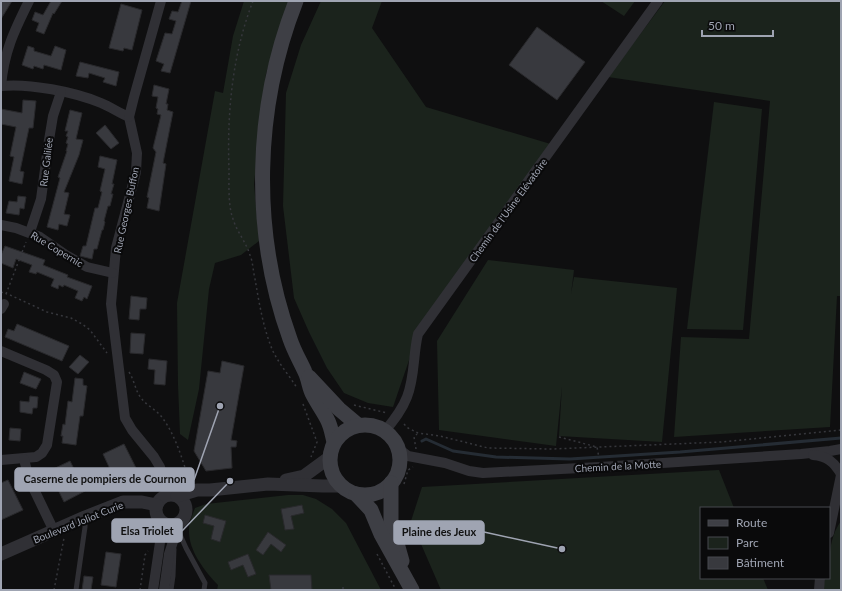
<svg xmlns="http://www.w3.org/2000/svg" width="842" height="591" font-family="Lato,sans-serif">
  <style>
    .green { fill: #1b231c }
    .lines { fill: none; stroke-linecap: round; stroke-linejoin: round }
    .stream { stroke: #252c34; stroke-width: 3 }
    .building { fill: #38393e; stroke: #29292c }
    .path { stroke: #36373c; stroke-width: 1.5; stroke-dasharray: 2 3; stroke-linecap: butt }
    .service { stroke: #303035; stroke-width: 5 }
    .minor { stroke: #303035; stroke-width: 10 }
    .tertiary { stroke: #303035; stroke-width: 13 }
    .secondary { stroke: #3e3f45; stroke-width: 15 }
    .labels { text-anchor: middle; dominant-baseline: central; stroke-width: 4; stroke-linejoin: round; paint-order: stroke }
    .street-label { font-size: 10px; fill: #9fa4b2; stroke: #0a0a0b }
    .leader { fill: none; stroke: #9fa4b2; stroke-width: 1.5 }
    .callout-dot { fill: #9fa4b2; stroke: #0a0a0b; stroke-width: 1.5 }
    .callout { fill: #9fa4b2; stroke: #9fa4b2; stroke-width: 1.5 }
    .callout-label { font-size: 11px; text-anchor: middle; font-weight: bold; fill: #111 }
  </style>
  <rect width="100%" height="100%" fill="#0f0f10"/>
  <g class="green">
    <polygon points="244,1 289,1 274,47 266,74 254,184 259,241 241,255 215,263 209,289 199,389 188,440 180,434 178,385 177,303 215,91 223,93 233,36"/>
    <polygon points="321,1 382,1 372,28 426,107 554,145 418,334 393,407 368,403 344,393 327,368 309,332 294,298 283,206 286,93 301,45"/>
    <polygon points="601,1 635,1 624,16"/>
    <polygon points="665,1 841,1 841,296 837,296 830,427 674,437 681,337 749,339 770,101 608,77"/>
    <polygon points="714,102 762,109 743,330 687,329"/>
    <polygon points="488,260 574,270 571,294 574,277 677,288 662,442 559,436 562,386 556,446 439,430 437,341"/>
    <polygon points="719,470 734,508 701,508 701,578 763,578 768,590 441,590 411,521 422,487"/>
    <path d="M288,495H303L316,499L332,509L346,523L381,590H312L311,575H269L272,590H217L218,585C204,570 188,550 189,529C189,522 193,514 195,508L206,504Z"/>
    <path d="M841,521V590H823L825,578H829C829,558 829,538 841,521Z"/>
  </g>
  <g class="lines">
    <polyline class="stream" points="422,441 426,439 453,451 496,457 570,459 680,452 841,438"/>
  </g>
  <g class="building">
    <polygon points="1,1 12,1 1,19"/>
    <polygon points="51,1 62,1 54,14 53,13 44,34 36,31 39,23 32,20 35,12 43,15"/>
    <polygon points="182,1 191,1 170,73 161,71 164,64 156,61 165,33 172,34 176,21 169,19 172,11 178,12"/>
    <polygon points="121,4 142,10 132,50 124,48 123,51 109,48"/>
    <polygon points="537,27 585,62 557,100 509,65"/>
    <polygon points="28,46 34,48 34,51 51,56 55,46 66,50 61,70 44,65 43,69 34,66 33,69 22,65"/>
    <polygon points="80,62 119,72 116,86 103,82 105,78 89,73 88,78 76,76"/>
    <polygon points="154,85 169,89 166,104 168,104 167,110 173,112 163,163 166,164 159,211 147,208 149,198 147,197 156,152 153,148 161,115 157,114 158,109 156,108 158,97 152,96"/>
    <polygon points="23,100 36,101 33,128 29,128 20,171 24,172 22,184 9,181 14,157 10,156 16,127 1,124 1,109 22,113"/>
    <polygon points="70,110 82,113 76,139 83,140 79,155 64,192 69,193 64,214 70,215 67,226 59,224 58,230 47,227 60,178 58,177 67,151 66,151 68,144 66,143 68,137 66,136 68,131 65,131"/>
    <polygon points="105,125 119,143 111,149 96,133"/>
    <polygon points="100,156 117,160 112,184 114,184 111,194 113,194 110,206 108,206 104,221 105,222 103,230 102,230 97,249 94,249 92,259 80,256 83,246 86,246 95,208 98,208 102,192 100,191 105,169 98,167"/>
    <polygon points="18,196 26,197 24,209 20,208 19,215 6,213 9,201 17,202"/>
    <polygon points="5,246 45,260 43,265 68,275 67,277 92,286 87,299 84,297 82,301 75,298 78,291 64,285 63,287 59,285 58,289 51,286 54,279 37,272 36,274 29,272 32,265 16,259 13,268 1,263 1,255"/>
    <polygon points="131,296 147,298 146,309 140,309 139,320 129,319"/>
    <polygon points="17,324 69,346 62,361 5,337 8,329 14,331"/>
    <polygon points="131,333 145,334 143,354 130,353"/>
    <polygon points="80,355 89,362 78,374 69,367"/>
    <polygon points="149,359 167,361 165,385 154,384 155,370 148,369"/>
    <polygon points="222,361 244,366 231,440 237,441 236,447 231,447 232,468 206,471 194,451 208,371 220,373"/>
    <polygon points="24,372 41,379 36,389 20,383"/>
    <polygon points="75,378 83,379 83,385 87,386 83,416 80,416 76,445 62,443 63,436 61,436 63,424 65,425 68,401 72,402"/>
    <polygon points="30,396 38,397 37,408 33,408 32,414 20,412 20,401 29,402"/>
    <polygon points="10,428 21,429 20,441 9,440"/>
    <polygon points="124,444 139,474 117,484 103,454"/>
    <polygon points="70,461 85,491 64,502 49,471"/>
    <polygon points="8,480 23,510 1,520 1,483"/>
    <polygon points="302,505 304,513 291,516 294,529 285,530 281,509"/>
    <polygon points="205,515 226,521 220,542 211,539 214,526 203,523"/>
    <polygon points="268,532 286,545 281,552 271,544 263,555 256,550"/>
    <polygon points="106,552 121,554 116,587 101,585"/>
    <polygon points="248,554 256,574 248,577 243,565 231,570 228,562"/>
    <polygon points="269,575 311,575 312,590 271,590"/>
    <polygon points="84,576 93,577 91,590 82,590"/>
  </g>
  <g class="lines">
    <g class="path">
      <path d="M253,1C232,55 227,113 229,171C229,187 228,205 233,219C237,232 246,242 250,255C253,262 253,271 255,279C259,302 263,327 272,349C278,363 289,375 297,388"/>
      <polyline points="1,292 7,294"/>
      <polyline points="6,294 26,242"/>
      <polyline points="10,295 47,312 71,318 82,324 90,330 107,353"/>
      <path d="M129,372C134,380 135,388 139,395C144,404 154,408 161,416C175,434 182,458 189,480"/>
      <polyline points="303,404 317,442 311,457"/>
      <polyline points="354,405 387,413"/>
      <polyline points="404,424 408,428 418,433 440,436 488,448 552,449 721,442 841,430"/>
      <polyline points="559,437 597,447 599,458"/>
      <polyline points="416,449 414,437 417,434"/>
      <polyline points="404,484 408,470 413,467"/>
      <polyline points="377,554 396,590"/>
      <polyline points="343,587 343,590"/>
      <polyline points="54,590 64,538"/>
      <polyline points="140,590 145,555 148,551"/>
    </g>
    <g class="service">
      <polyline points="178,530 186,548 205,583 204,590"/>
      <polyline points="76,590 85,527 85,518"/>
      <polyline points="171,590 173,576 174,549"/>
    </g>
    <g class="minor">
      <path d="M1,86C29,83 75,92 101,103C111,107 119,113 129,117L137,153L136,172L116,248L111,304L125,418L132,430L154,457L160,467L168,495"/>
      <path d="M1,86C4,52 14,31 29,1"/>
      <polyline points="129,117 134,97 161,1"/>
      <polyline points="1,225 16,228 40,237 66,255 87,267 113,273"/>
      <polyline points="30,232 41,199 49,140 53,116 61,92"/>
      <polyline points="1,309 4,304"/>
      <polyline points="1,351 46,370 54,375 57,382 47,445 42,453 36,457 1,460"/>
      <path d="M385,431C394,420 402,410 407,397C415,377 413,354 418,334L658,1"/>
      <polyline points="399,449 408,456 445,463 469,471 483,473 600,467 801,454 830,451 841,449"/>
      <path d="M813,455C827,456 834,462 841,474"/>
      <polyline points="24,459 29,479 54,531"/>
      <polyline points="829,533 841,475"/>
      <polyline points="153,590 163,522"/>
      <polyline points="164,590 169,554 179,523"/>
      <polyline points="819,590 820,578"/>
    </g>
    <g class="tertiary">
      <polyline points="286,480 304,476 330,457"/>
      <circle cx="171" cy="510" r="15"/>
      <polyline points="177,496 197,490 210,490 268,484 323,486 341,486"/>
      <polyline points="1,554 85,517 123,502 142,502 157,505"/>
    </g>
    <g class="secondary">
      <path d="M296,1C254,108 251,231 290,339C294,351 300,361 305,372C309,380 309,388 313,395C317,403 323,411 327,419C331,426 332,434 334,442"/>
      <polyline points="309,377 339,409 358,425"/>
      <circle cx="365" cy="460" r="35"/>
      <polyline points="391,483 391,522 402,561"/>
      <polyline points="356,494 371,510 381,534 412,590"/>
    </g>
  </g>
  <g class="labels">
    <g class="street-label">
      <text transform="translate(46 162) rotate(-83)">Rue Galilée</text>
      <text transform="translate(126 210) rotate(-78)">Rue Georges Buffon</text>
      <text transform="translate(508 210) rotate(-54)">Chemin de l'Usine Elévatoire</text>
      <text transform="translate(57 249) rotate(31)">Rue Copernic</text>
      <text transform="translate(618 466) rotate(-3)">Chemin de la Motte</text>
      <text transform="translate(78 522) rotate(-22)">Boulevard Joliot Curie</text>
    </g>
  </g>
  <path class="leader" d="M220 406L194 480M230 481L182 531M562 549L484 532"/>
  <g class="callout-dot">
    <circle cx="220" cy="406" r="4"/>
    <circle cx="230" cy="481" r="4"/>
    <circle cx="562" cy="549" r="4"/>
  </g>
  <g class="callout">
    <rect x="15" y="468" width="179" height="23" rx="4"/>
    <rect x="112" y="519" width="70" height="23" rx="4"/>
    <rect x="394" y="521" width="90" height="23" rx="4"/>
  </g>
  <g class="callout-label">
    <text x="105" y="483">Caserne de pompiers de Cournon</text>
    <text x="147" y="535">Elsa Triolet</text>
    <text x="439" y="536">Plaine des Jeux</text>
  </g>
  <rect width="842" height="591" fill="none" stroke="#9fa4b2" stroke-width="4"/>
  <rect x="700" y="507" width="130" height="72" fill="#0a0a0b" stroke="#46484e"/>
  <rect x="708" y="520" width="20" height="6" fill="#3e3f45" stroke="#46484e"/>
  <text x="736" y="527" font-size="12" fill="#9fa4b2">Route</text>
  <rect x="708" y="537" width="20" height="12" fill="#1b231c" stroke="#46484e"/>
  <text x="736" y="547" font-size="12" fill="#9fa4b2">Parc</text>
  <rect x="708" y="557" width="20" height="12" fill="#38393e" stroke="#46484e"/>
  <text x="736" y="567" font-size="12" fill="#9fa4b2">Bâtiment</text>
  <path d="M702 30v6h71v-6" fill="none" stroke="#9fa4b2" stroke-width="2"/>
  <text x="708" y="30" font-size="12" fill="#9fa4b2" stroke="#0a0a0b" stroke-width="3" paint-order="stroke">50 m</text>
</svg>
